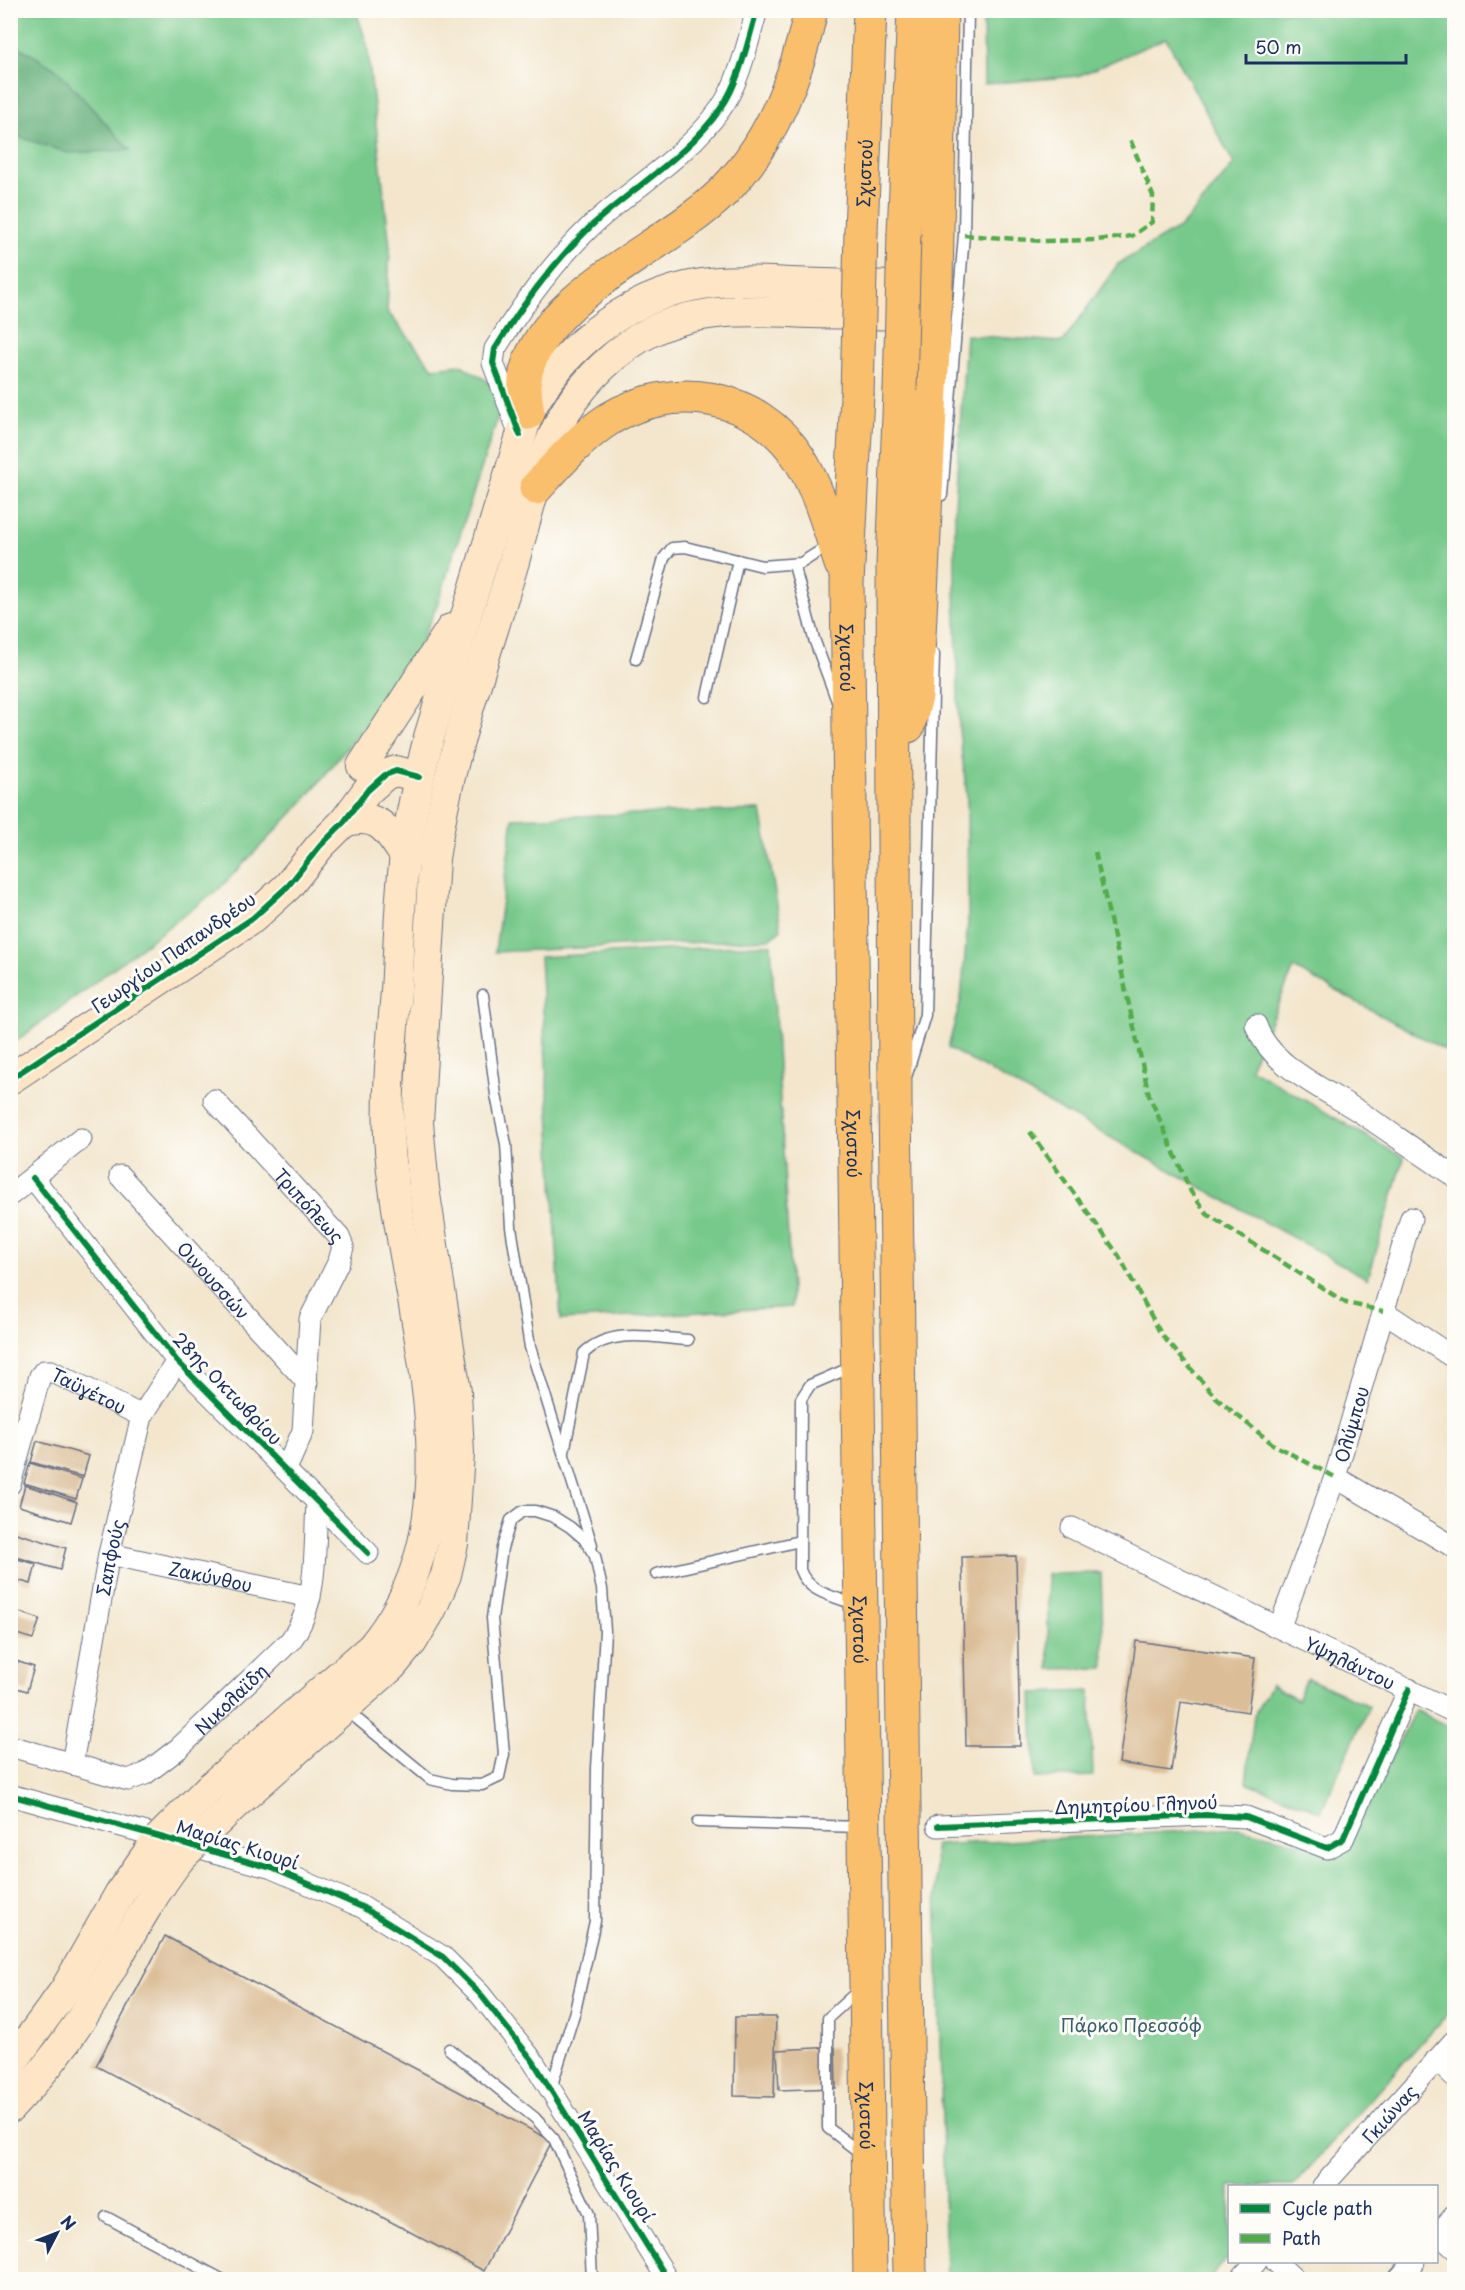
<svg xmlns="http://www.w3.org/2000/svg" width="1465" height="2290" font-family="'Playpen Sans',sans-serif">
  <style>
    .green { fill: #77c98b; stroke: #497c74; stroke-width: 1.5 }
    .forest { fill: #61ad77; stroke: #3e6e6a; stroke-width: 1.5 }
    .building { fill: #dbbe98 }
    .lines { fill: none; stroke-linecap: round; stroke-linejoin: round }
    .lane-casing { stroke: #676f85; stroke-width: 13 }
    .street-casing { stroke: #676f85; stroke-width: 23 }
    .secondary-casing { stroke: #676f85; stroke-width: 32 }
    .primary-casing { stroke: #676f85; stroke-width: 35 }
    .lane { stroke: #fff; stroke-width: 10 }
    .street { stroke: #fff; stroke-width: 21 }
    .secondary { stroke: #fde5c5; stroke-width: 30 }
    .primary { stroke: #f9bf6d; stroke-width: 33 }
    .secondary-bridge-casing { stroke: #676f85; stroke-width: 32; stroke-linecap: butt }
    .primary-bridge-casing { stroke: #676f85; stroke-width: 35; stroke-linecap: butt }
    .secondary-bridge { stroke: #fde5c5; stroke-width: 30 }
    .primary-bridge { stroke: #f9bf6d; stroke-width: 33 }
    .quiet { stroke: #52ab49; stroke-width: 4.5; stroke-dasharray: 9 4.5; stroke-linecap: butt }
    .cycleway-casing { stroke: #fdfcf7; stroke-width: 10 }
    .cycleway { stroke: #00873e; stroke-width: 6 }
    .labels { text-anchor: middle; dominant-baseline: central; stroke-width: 6; stroke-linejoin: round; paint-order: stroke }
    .street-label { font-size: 18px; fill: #1b2f5e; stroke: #fdfcf7 }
    .park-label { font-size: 18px; fill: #375d6c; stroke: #fdfcf7 }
  </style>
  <rect width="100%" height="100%" fill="#fdfcf7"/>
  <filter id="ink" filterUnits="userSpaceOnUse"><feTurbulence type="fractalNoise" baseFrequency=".0167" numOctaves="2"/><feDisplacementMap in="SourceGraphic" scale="12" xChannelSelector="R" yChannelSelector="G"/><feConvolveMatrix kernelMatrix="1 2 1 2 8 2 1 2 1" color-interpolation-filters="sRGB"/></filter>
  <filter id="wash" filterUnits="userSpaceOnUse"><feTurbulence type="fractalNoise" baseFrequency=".008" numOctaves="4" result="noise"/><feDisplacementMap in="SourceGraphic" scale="24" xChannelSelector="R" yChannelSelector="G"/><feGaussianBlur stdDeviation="1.35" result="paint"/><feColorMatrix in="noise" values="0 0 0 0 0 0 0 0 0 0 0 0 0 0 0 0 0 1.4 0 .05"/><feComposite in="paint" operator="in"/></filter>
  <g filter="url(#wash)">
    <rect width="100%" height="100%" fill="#f3e6cd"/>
    <g class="green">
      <polygon points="11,11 356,11 367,44 390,247 387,311 433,368 461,365 491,383 504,398 438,603 419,647 372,717 303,802 219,889 11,1045"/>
      <polygon points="983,11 1454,11 1454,1055 1294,968 1250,1068 1404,1158 1368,1279 948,1048 961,999 968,922 967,797 959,730 955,590 955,505 966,335 1063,342 1118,264 1182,226 1234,164 1166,38 1078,76 984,84"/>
      <polygon points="761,810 781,929 770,939 495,952 513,818"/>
      <polygon points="771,944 792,1307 561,1320 540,957"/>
      <polygon points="1101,1573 1104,1668 1049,1669 1047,1574"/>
      <polygon points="1307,1678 1369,1706 1321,1812 1246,1782 1254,1715 1271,1685 1297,1700"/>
      <polygon points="1090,1691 1093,1776 1035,1778 1032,1693"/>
      <polygon points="1415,1710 1454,1729 1454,2006 1293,2186 1230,2186 1229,2257 1209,2279 946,2279 935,1845 1238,1828 1344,1853"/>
    </g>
    <polygon class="forest" points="11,42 57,70 130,150 68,153 11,134"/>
    <g id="blocks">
      <g class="building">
        <polygon points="37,1441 89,1456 83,1477 31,1462"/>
        <polygon points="30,1463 82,1479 76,1499 24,1483"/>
        <polygon points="25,1485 77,1502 71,1522 19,1506"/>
        <polygon points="13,1532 66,1548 60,1570 10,1555"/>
        <polygon points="1016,1556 1020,1746 966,1746 962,1557"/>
        <polygon points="10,1557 36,1564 31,1584 10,1578"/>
        <polygon points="10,1609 40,1619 33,1639 10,1632"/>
        <polygon points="1136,1641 1255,1658 1248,1712 1181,1702 1171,1771 1119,1763"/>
        <polygon points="10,1659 34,1667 27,1691 10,1686"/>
        <polygon points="165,1936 552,2141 484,2271 96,2066"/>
        <polygon points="735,2017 776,2017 774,2097 734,2096"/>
        <polygon points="835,2047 836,2088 779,2090 777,2050"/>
      </g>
    </g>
  </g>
  <g filter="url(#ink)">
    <use href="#blocks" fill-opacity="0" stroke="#676f85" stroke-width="1.5"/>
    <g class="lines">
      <defs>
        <g id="lane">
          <polyline points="942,495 964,235 968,10"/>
          <polyline points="794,565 814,639 837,701"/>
          <polyline points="636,659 664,558 672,548 685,547 762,566 801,563 831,544"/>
          <polyline points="707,697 738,560"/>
          <polyline points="483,995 496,1095 506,1144 511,1227 530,1347 592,1545"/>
          <polyline points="907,1074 925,1015 934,654"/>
          <path d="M854,1366L810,1385L801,1399L800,1570C808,1593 836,1597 857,1605"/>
          <path d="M564,1452L584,1353C611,1327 654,1338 688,1340"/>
          <polyline points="656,1574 800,1541"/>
          <polyline points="345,1709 430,1779 452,1784 482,1785 499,1777 504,1754 492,1618 502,1548 511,1520 523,1511 535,1511 554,1517 570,1527 584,1539 595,1556 602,1589 605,1631 597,1768 595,1921 575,2011 551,2088"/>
          <polyline points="698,1822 859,1827"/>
          <polyline points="860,1989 828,2018 828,2128 863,2155"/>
          <polyline points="449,2049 535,2118 554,2139 589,2214 592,2280"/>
          <polyline points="106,2217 223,2280"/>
        </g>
        <g id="street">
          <path d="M520,435L493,363L495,349C522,305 553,263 590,227C633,187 687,157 721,108C739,83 748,41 757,10"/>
          <path d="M1256,1025C1270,1067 1329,1091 1363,1114C1394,1135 1424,1156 1454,1176"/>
          <path id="s1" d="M214,1100L339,1237L343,1247L339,1261L310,1319L303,1431L286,1469"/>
          <path id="s2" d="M120,1176L307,1382"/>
          <polyline points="33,1178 177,1361 368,1553"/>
          <polyline points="10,1195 81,1139"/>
          <polyline points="1383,1311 1454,1358"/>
          <polyline points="1335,1477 1454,1547"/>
          <path id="s3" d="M10,1484L40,1376L44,1371H51L142,1416"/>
          <path id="s4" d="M1072,1528L1454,1712"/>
          <path id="s5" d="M109,1554L310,1597"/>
          <path id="s6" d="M1280,1626L1335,1477L1411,1218"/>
          <path id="s7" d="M10,1746L128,1780L145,1774L179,1748L291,1640C319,1602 314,1548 317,1503"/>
          <path id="s8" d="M72,1764L109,1554L142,1416L177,1361"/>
          <polyline points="10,1795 272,1868 362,1907 443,1957 480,1994 533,2061 668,2280"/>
          <polyline points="938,1826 1205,1815 1246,1817 1327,1848 1343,1839 1409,1689"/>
          <polyline points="1436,2060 1454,2077"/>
          <path id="s9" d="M1323,2186L1454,2041"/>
          <polyline points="1439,2234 1454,2248"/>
          <polyline points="1436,2237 1454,2216"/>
          <polyline points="1276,2262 1295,2280"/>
          <polyline points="1240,2280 1256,2262"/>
          <polyline points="1398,2280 1414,2262"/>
        </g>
        <g id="secondary">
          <polyline points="362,766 451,629"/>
          <path d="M344,822C378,811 388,830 405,856"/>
          <polyline points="10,1079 253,918 288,886 320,846 344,822 367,791 385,775 396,771 419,777"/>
          <path d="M209,1788L372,1647C490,1504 398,1300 389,1136C387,1087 392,1039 396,991C399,946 399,900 405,856C410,815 419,776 429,737L528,413C565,342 636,289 718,282C742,280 767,282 791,283C836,284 882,286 927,287"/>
          <path d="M231,1808L392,1666L412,1642L431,1610L446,1575L453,1544L459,1453L456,1392L424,1188L418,1123L434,859C448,758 484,662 513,565C526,520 542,450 566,411C586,379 618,348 652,331C702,306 758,311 813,313C850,314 888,314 926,316"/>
          <polyline points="10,2065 65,1990 120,1893 157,1840"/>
          <path d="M10,2108C41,2076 69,2040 92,2002C121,1953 146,1902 181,1857"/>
        </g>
        <g id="primary">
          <path id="s10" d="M861,231L870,10"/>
          <polyline points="904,233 914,10"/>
          <polyline points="900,391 893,565 895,1102 910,2280"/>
          <path id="s11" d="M857,396L847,583L870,2280"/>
          <path d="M528,413C526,400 523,385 526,372C547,292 667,247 722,193C771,145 797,75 811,10"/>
          <path d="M536,488C558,464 581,437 609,419C673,380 757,393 799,458C819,490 829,528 841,564"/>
          <polyline points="908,726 916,697 936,287 941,10"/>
        </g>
      </defs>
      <use href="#lane" class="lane-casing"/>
      <use href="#street" class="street-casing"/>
      <use href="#secondary" class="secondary-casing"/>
      <use href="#primary" class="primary-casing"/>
      <use href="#lane" class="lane"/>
      <use href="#street" class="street"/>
      <use href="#secondary" class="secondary"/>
      <use href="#primary" class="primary"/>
      <defs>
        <g id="secondary-bridge">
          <polyline points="157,1840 209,1788"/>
          <polyline points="181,1857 231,1808"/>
        </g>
        <g id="primary-bridge">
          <polyline points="900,391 904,233"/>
          <polyline points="857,396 861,231"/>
        </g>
      </defs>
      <use href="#secondary-bridge" class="secondary-bridge-casing"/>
      <use href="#primary-bridge" class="primary-bridge-casing"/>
      <use href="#secondary-bridge" class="secondary-bridge"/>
      <use href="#primary-bridge" class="primary-bridge"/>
      <g class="quiet">
        <polyline points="964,235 1042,241 1097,240 1132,236 1152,222 1153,196 1130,139"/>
        <polyline points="1095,852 1149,1095 1191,1192 1207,1214 1346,1303 1383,1311"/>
        <polyline points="1030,1132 1119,1256 1161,1334 1217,1399 1274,1445 1335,1477"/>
      </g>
      <defs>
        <g id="cycleway">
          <path d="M520,435L493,363L495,349C522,305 553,263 590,227C633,187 687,157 721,108C739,83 748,41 757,10"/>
          <polyline points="10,1079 253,918 288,886 320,846 344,822 367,791 385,775 396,771 419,777"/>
          <polyline points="33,1178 177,1361 368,1553"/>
          <polyline points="10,1795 272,1868 362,1907 443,1957 480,1994 533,2061 668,2280"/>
          <polyline points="938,1826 1205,1815 1246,1817 1327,1848 1343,1839 1409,1689"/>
        </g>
      </defs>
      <use href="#cycleway" class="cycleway-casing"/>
      <use href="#cycleway" class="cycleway"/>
    </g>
  </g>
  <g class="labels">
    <g class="street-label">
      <text stroke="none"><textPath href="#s10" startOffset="58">Σχιστού</textPath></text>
      <text stroke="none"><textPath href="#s11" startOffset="262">Σχιστού</textPath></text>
      <text transform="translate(173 952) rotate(-35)">Γεωργίου Παπανδρέου</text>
      <text stroke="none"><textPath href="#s11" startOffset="748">Σχιστού</textPath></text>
      <text stroke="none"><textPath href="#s1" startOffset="142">Τριπόλεως</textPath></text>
      <text stroke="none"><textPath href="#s2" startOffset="140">Οινουσσών</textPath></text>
      <text transform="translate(228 1388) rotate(46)">28ης Οκτωβρίου</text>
      <text stroke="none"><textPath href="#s3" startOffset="168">Ταϋγέτου</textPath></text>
      <text stroke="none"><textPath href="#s6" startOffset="214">Ολύμπου</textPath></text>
      <text stroke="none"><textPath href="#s8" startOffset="210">Σαπφούς</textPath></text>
      <text stroke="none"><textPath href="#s5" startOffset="104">Ζακύνθου</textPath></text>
      <text stroke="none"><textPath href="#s11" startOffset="1234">Σχιστού</textPath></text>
      <text stroke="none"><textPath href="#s4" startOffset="309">Υψηλάντου</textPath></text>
      <text stroke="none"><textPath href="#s7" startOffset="255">Νικολαϊδη</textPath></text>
      <text transform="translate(1136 1804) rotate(-2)">Δημητρίου Γληνού</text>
      <text transform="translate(238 1844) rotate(17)">Μαρίας Κιουρί</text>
      <text stroke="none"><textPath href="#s9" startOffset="98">Γκιώνας</textPath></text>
      <text stroke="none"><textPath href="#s11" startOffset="1720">Σχιστού</textPath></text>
      <text transform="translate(617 2166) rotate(58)">Μαρίας Κιουρί</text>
    </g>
    <g class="park-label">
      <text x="1131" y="2024">Πάρκο Πρεσσόφ</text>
    </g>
  </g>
  <rect width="1465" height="2290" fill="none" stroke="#fdfcf7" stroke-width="36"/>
  <rect x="1228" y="2185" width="210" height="78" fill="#fdfcf7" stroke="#a3aaba" stroke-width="1.5"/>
  <rect x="1240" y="2204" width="30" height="9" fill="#00873e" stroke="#a3aaba" stroke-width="1.5"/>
  <text x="1282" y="2215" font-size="18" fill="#1b2f5e">Cycle path</text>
  <rect x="1240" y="2234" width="30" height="9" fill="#52ab49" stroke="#a3aaba" stroke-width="1.5"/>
  <text x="1282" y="2245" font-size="18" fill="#1b2f5e">Path</text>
  <g transform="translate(57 2233) rotate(48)" stroke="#fdfcf7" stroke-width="4.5" paint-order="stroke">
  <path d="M0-4.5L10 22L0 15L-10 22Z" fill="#1b2f5e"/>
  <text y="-9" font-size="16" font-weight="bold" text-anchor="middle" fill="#1b2f5e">N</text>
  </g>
  <path d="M1246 54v9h160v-9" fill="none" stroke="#1b2f5e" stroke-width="3"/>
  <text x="1255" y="54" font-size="18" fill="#1b2f5e" stroke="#fdfcf7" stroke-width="4.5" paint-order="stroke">50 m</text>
</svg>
